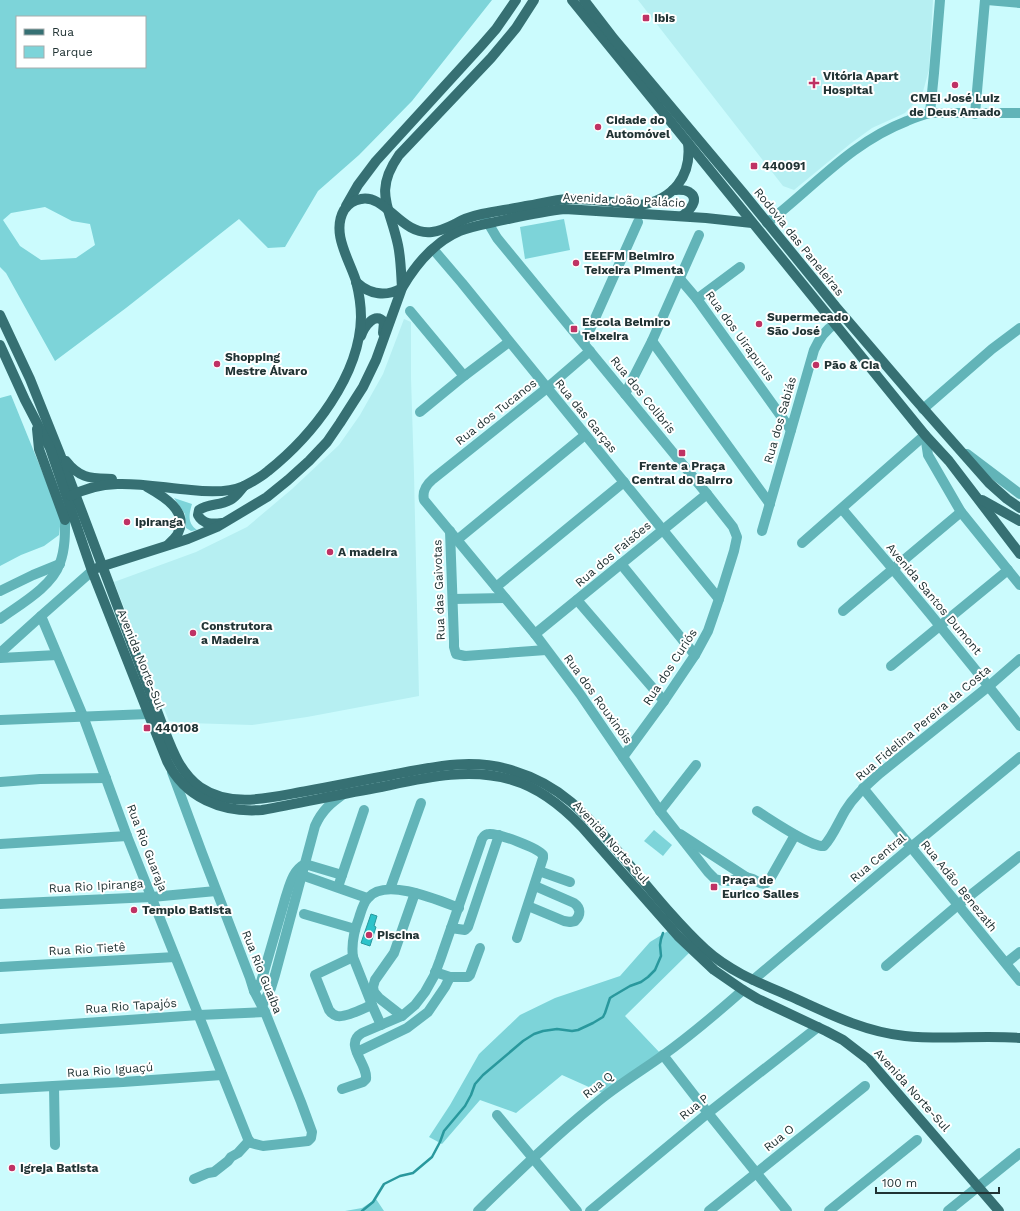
<svg xmlns="http://www.w3.org/2000/svg" width="1020" height="1211" font-family="'Work Sans',sans-serif">
  <style>
    .built { fill: #b6eff2 }
    .green { fill: #7dd4d9; fill-rule: evenodd }
    .water { fill: #2dc3ca; stroke: #29989d }
    .lines { fill: none; stroke-linecap: round; stroke-linejoin: round }
    .stream { stroke: #29989d; stroke-width: 2.5 }
    .minor { stroke: #62b4b8; stroke-width: 10 }
    .major { stroke: #367073; stroke-width: 10 }
    .poi-dot { fill: #bf3264; stroke: #fff; stroke-width: 1.5 }
    .labels { text-anchor: middle; dominant-baseline: central; stroke-width: 4; stroke-linejoin: round; paint-order: stroke }
    .poi-label { font-size: 12px; font-weight: bold; fill: #213334; stroke: #fff; text-anchor: start }
    .street-label { font-size: 12px; fill: #213334; stroke: #fff }
  </style>
  <rect width="100%" height="100%" fill="#cbfbfd"/>
  <g class="built">
    <polygon points="638,0 933,0 929,70 922,95 905,113 872,128 850,144 794,190 783,186"/>
    <polygon points="404,319 411,322 411,378 414,474 419,696 307,717 252,725 188,723 169,721 114,582 196,552 247,527 292,489 339,445 360,415 383,374"/>
  </g>
  <g class="green">
    <path d="M0,0H492L412,101L359,155L318,191L285,247L268,248L239,219L126,308L55,361L6,273L0,267ZM17,17H145V67H17ZM45,207L72,221L90,224L95,245L76,258L41,260L20,246L3,220L11,213Z"/>
    <polygon points="564,219 570,250 525,259 520,227"/>
    <polygon points="11,395 61,518 59,535 44,546 21,555 0,566 0,398"/>
    <path d="M174,498L192,504C189,514 187,523 197,530L191,531L186,528L185,514Z"/>
    <polygon points="654,830 672,845 663,856 644,841"/>
    <polygon points="668,931 689,953 625,1016 661,1054 609,1096 562,1075 516,1113 480,1100 442,1144 429,1137 450,1105 479,1054 520,1015 555,998 620,976 650,942"/>
    <polygon points="376,1199 384,1211 345,1211 362,1208"/>
  </g>
  <polygon class="water" points="371,914 377,916 374,926 376,927 370,946 361,943"/>
  <g class="lines">
    <polyline class="stream" points="362,1211 373,1202 384,1184 400,1176 413,1173 432,1157 440,1142 444,1131 465,1106 471,1095 475,1084 483,1075 523,1041 534,1034 543,1031 557,1029 572,1031 578,1030 593,1023 603,1017 605,1013 610,998 613,996 630,986 641,982 648,977 655,970 661,956 660,945 661,939 663,933"/>
    <g class="minor">
      <polyline points="987,0 1020,3"/>
      <polyline points="930,113 934,73 940,0"/>
      <polyline points="975,114 985,0"/>
      <polyline points="484,216 497,238 707,494 733,527 737,537 734,551 719,599 708,631 695,655 664,701 623,757"/>
      <path d="M767,223C814,187 850,143 907,121C914,118 922,115 930,113H1020"/>
      <polyline points="433,249 462,283 719,599"/>
      <polyline points="680,279 697,299 791,430"/>
      <polyline points="697,299 740,267"/>
      <polyline points="410,311 464,376"/>
      <polyline points="652,341 770,504"/>
      <polyline points="584,343 638,222"/>
      <path d="M590,351L547,388L433,479C426,485 422,491 424,500L535,634L580,694L660,811L708,872L715,879L723,881H729L746,877L753,879L760,883L765,884L770,879L795,835"/>
      <polyline points="625,394 652,341 699,235"/>
      <polyline points="923,409 992,349 1020,328"/>
      <polyline points="420,412 464,376 509,342"/>
      <polyline points="925,435 928,455 961,512 1020,585"/>
      <polyline points="967,454 1020,494"/>
      <path d="M842,509C903,580 962,652 1020,726"/>
      <polyline points="450,531 454,641 454,647 456,654 465,656 546,650"/>
      <path d="M762,531L814,350C819,339 825,330 835,324"/>
      <polyline points="457,540 585,435"/>
      <polyline points="802,543 925,435"/>
      <polyline points="621,564 695,655"/>
      <polyline points="496,587 624,482"/>
      <polyline points="0,591 33,575 60,564"/>
      <polyline points="453,599 505,598"/>
      <polyline points="577,600 664,701"/>
      <polyline points="843,611 961,512"/>
      <polyline points="41,616 83,716 127,836 248,1139 251,1143 263,1146 308,1141 311,1138 312,1132 301,1102 265,1012 254,991 250,978 202,853 172,772"/>
      <path d="M0,619C19,605 52,587 60,563C66,547 65,528 65,512"/>
      <polyline points="535,634 707,494"/>
      <polyline points="0,653 41,616 92,571"/>
      <polyline points="0,658 57,655"/>
      <polyline points="891,666 1008,570"/>
      <polyline points="0,720 148,714"/>
      <polyline points="0,782 40,779 106,778"/>
      <polyline points="863,788 1020,981"/>
      <polyline points="660,811 696,765"/>
      <path d="M757,811C770,819 810,847 824,846C833,836 838,823 845,811C854,796 867,785 879,774L989,686L1020,659"/>
      <polyline points="680,834 746,877"/>
      <polyline points="0,844 127,836"/>
      <polyline points="539,871 570,882"/>
      <polyline points="296,873 367,898"/>
      <polyline points="338,887 364,810"/>
      <polyline points="390,889 421,803"/>
      <polyline points="0,904 152,897 216,891"/>
      <path d="M528,906L564,921L570,922L575,921C581,915 581,908 574,903L535,886"/>
      <polyline points="304,914 355,929"/>
      <polyline points="451,928 465,930 468,927 499,835"/>
      <path d="M353,957L315,975L329,1010C331,1013 334,1015 337,1016C345,1018 364,1008 372,1005"/>
      <polyline points="1006,963 1020,952"/>
      <polyline points="886,966 958,905 1020,856"/>
      <polyline points="0,967 175,957"/>
      <polyline points="450,977 468,977 470,975 480,948"/>
      <polyline points="753,980 911,847 1020,757"/>
      <path d="M254,991L261,982L286,896C290,884 293,870 305,864L342,875"/>
      <path d="M262,1006L271,988L275,975L315,826C322,810 331,803 345,793"/>
      <polyline points="402,1016 379,998 374,992 373,987 375,980 394,953 415,893"/>
      <path d="M381,1025L372,1005L353,957C351,943 354,931 359,918C361,912 363,903 368,898C385,877 438,900 459,908"/>
      <polyline points="0,1029 199,1015 265,1012"/>
      <polyline points="357,1052 407,1028 428,1012 445,987 450,977 435,972"/>
      <polyline points="663,1055 708,1113 787,1211"/>
      <polyline points="54,1086 55,1145"/>
      <polyline points="0,1089 123,1082 222,1075"/>
      <path d="M342,1089L363,1082L366,1079C368,1064 343,1044 362,1033L402,1016L415,1005L425,992L434,976L440,960L481,842C482,838 485,834 489,834C498,833 538,848 543,855V858L517,938"/>
      <polyline points="497,1115 577,1211"/>
      <polyline points="194,1179 208,1173 214,1172 228,1161 231,1157 238,1153 249,1141"/>
      <path d="M478,1211C516,1174 554,1137 595,1104C616,1086 640,1072 662,1056C690,1036 717,1013 743,990"/>
      <polyline points="590,1211 708,1113 818,1027"/>
      <polyline points="709,1211 865,1086"/>
      <polyline points="829,1211 917,1140"/>
      <polyline points="948,1211 1020,1153"/>
    </g>
    <g class="major">
      <polyline points="572,0 925,435 949,461 1020,554"/>
      <polyline points="584,0 614,39 744,194 836,307 914,398 989,483 1007,499 1020,508"/>
      <path d="M673,190C678,190 685,189 689,192C701,199 689,211 682,216"/>
      <polyline points="346,206 358,185 376,161 482,45 496,29 516,0"/>
      <path d="M356,282C370,295 386,297 402,288C401,274 401,259 398,245C390,207 373,192 399,155L491,58L516,28L534,0"/>
      <path d="M0,315L30,379L60,454L162,724C171,747 179,772 200,787C232,809 272,797 307,791C335,786 363,780 391,775C432,767 473,757 514,771C564,786 589,818 622,856C649,888 675,921 705,949C730,972 762,984 792,997C829,1014 865,1032 905,1036C943,1040 982,1035 1020,1038"/>
      <path d="M361,336C364,327 375,311 384,322L383,333"/>
      <path d="M0,345L25,400L50,448L92,571L167,761C185,798 222,813 262,810C301,803 341,794 381,787C424,778 469,767 512,780C540,788 562,806 582,827L678,936L714,970L743,990L758,999L826,1031L843,1040L869,1060L999,1211"/>
      <polyline points="37,429 39,449 65,520"/>
      <path d="M66,461C80,479 91,478 112,479"/>
      <path d="M147,487C163,496 189,511 178,533C176,538 171,541 168,545"/>
      <path d="M71,496C109,475 151,487 191,490C208,492 228,493 244,486C252,482 261,477 268,471C312,436 360,376 361,317C361,305 359,293 356,281C349,259 331,233 344,210C348,204 354,200 361,199C386,194 401,236 432,232C441,231 447,228 455,224C463,219 473,216 482,214C497,211 511,209 526,206C540,204 553,200 567,199C591,198 616,203 640,205C673,200 692,176 688,143"/>
      <polyline points="982,500 1020,521"/>
      <path d="M222,523C213,524 203,525 198,515L199,510C208,503 220,506 230,500C236,497 239,492 244,486"/>
      <path d="M97,568L188,539L217,527L267,497L288,480L309,461L327,442L340,423L363,387L376,360L402,288C416,264 434,242 460,231C475,225 492,223 508,219C527,215 546,211 565,209L706,218L752,223"/>
    </g>
  </g>
  <g class="poi-dot">
    <rect x="642" y="14" width="8" height="8" rx="2"/>
    <path d="M812 77h4v4h4v4h-4v4h-4v-4h-4v-4h4z"/>
    <circle cx="955" cy="85" r="4"/>
    <circle cx="598" cy="127" r="4"/>
    <rect x="750" y="162" width="8" height="8" rx="2"/>
    <circle cx="576" cy="263" r="4"/>
    <circle cx="759" cy="324" r="4"/>
    <rect x="570" y="325" width="8" height="8" rx="2"/>
    <circle cx="217" cy="364" r="4"/>
    <circle cx="816" cy="365" r="4"/>
    <rect x="678" y="449" width="8" height="8" rx="2"/>
    <circle cx="127" cy="522" r="4"/>
    <circle cx="330" cy="552" r="4"/>
    <circle cx="193" cy="633" r="4"/>
    <rect x="143" y="724" width="8" height="8" rx="2"/>
    <rect x="710" y="883" width="8" height="8" rx="2"/>
    <circle cx="134" cy="910" r="4"/>
    <circle cx="369" cy="935" r="4"/>
    <circle cx="12" cy="1168" r="4"/>
  </g>
  <g class="labels">
    <g class="poi-label">
      <text x="654" y="18">Ibis</text>
      <text x="823" y="76">Vitória Apart<tspan x="823" dy="14">Hospital</tspan></text>
      <text x="955" y="98" text-anchor="middle">CMEI José Luiz<tspan x="955" dy="14">de Deus Amado</tspan></text>
      <text x="606" y="120">Cidade do<tspan x="606" dy="14">Automóvel</tspan></text>
      <text x="762" y="166">440091</text>
      <text x="584" y="256">EEEFM Belmiro<tspan x="584" dy="14">Teixeira Pimenta</tspan></text>
      <text x="767" y="317">Supermecado<tspan x="767" dy="14">São José</tspan></text>
      <text x="582" y="322">Escola Belmiro<tspan x="582" dy="14">Teixeira</tspan></text>
      <text x="225" y="357">Shopping<tspan x="225" dy="14">Mestre Álvaro</tspan></text>
      <text x="824" y="365">Pão &amp; Cia</text>
      <text x="682" y="466" text-anchor="middle">Frente a Praça<tspan x="682" dy="14">Central do Bairro</tspan></text>
      <text x="135" y="522">Ipiranga</text>
      <text x="338" y="552">A madeira</text>
      <text x="201" y="626">Construtora<tspan x="201" dy="14">a Madeira</tspan></text>
      <text x="155" y="728">440108</text>
      <text x="722" y="880">Praça de<tspan x="722" dy="14">Eurico Salles</tspan></text>
      <text x="142" y="910">Templo Batista</text>
      <text x="377" y="935">Piscina</text>
      <text x="20" y="1168">Igreja Batista</text>
    </g>
    <g class="street-label">
      <text transform="translate(624 200) rotate(3)">Avenida João Palácio</text>
      <text transform="translate(799 242) rotate(51)">Rodovia das Paneleiras</text>
      <text transform="translate(740 336) rotate(54)">Rua dos Uirapurus</text>
      <text transform="translate(643 395) rotate(51)">Rua dos Colibris</text>
      <text transform="translate(496 412) rotate(-38)">Rua dos Tucanos</text>
      <text transform="translate(586 416) rotate(51)">Rua das Garças</text>
      <text transform="translate(780 420) rotate(-74)">Rua dos Sabiás</text>
      <text transform="translate(613 554) rotate(-40)">Rua dos Faisões</text>
      <text transform="translate(439 590) rotate(-92)">Rua das Gaivotas</text>
      <text transform="translate(934 599) rotate(50)">Avenida Santos Dumont</text>
      <text transform="translate(141 659) rotate(68)">Avenida Norte-Sul</text>
      <text transform="translate(670 667) rotate(-57)">Rua dos Curiós</text>
      <text transform="translate(598 699) rotate(54)">Rua dos Rouxinóis</text>
      <text transform="translate(923 723) rotate(-40)">Rua Fidelina Pereira da Costa</text>
      <text transform="translate(611 842) rotate(48)">Avenida Norte-Sul</text>
      <text transform="translate(147 848) rotate(69)">Rua Rio Guaraja</text>
      <text transform="translate(878 858) rotate(-40)">Rua Central</text>
      <text transform="translate(96 886) rotate(-3)">Rua Rio Ipiranga</text>
      <text transform="translate(959 886) rotate(51)">Rua Adão Benezath</text>
      <text transform="translate(87 949) rotate(-3)">Rua Rio Tietê</text>
      <text transform="translate(262 972) rotate(68)">Rua Rio Guaíba</text>
      <text transform="translate(131 1006) rotate(-4)">Rua Rio Tapajós</text>
      <text transform="translate(110 1070) rotate(-4)">Rua Rio Iguaçú</text>
      <text transform="translate(598 1085) rotate(-38)">Rua Q</text>
      <text transform="translate(912 1090) rotate(48)">Avenida Norte-Sul</text>
      <text transform="translate(694 1107) rotate(-39)">Rua P</text>
      <text transform="translate(779 1138) rotate(-39)">Rua O</text>
    </g>
  </g>
  <rect x="16" y="16" width="130" height="52" fill="#ffffff" stroke="#a6adae"/>
  <rect x="24" y="29" width="20" height="6" fill="#367073" stroke="#a6adae"/>
  <text x="52" y="36" font-size="12" fill="#213334">Rua</text>
  <rect x="24" y="46" width="20" height="12" fill="#7dd4d9" stroke="#a6adae"/>
  <text x="52" y="56" font-size="12" fill="#213334">Parque</text>
  <path d="M876 1187v6h123v-6" fill="none" stroke="#213334" stroke-width="2"/>
  <text x="882" y="1187" font-size="12" fill="#213334" stroke="#ffffff" stroke-width="3" paint-order="stroke">100 m</text>
</svg>
